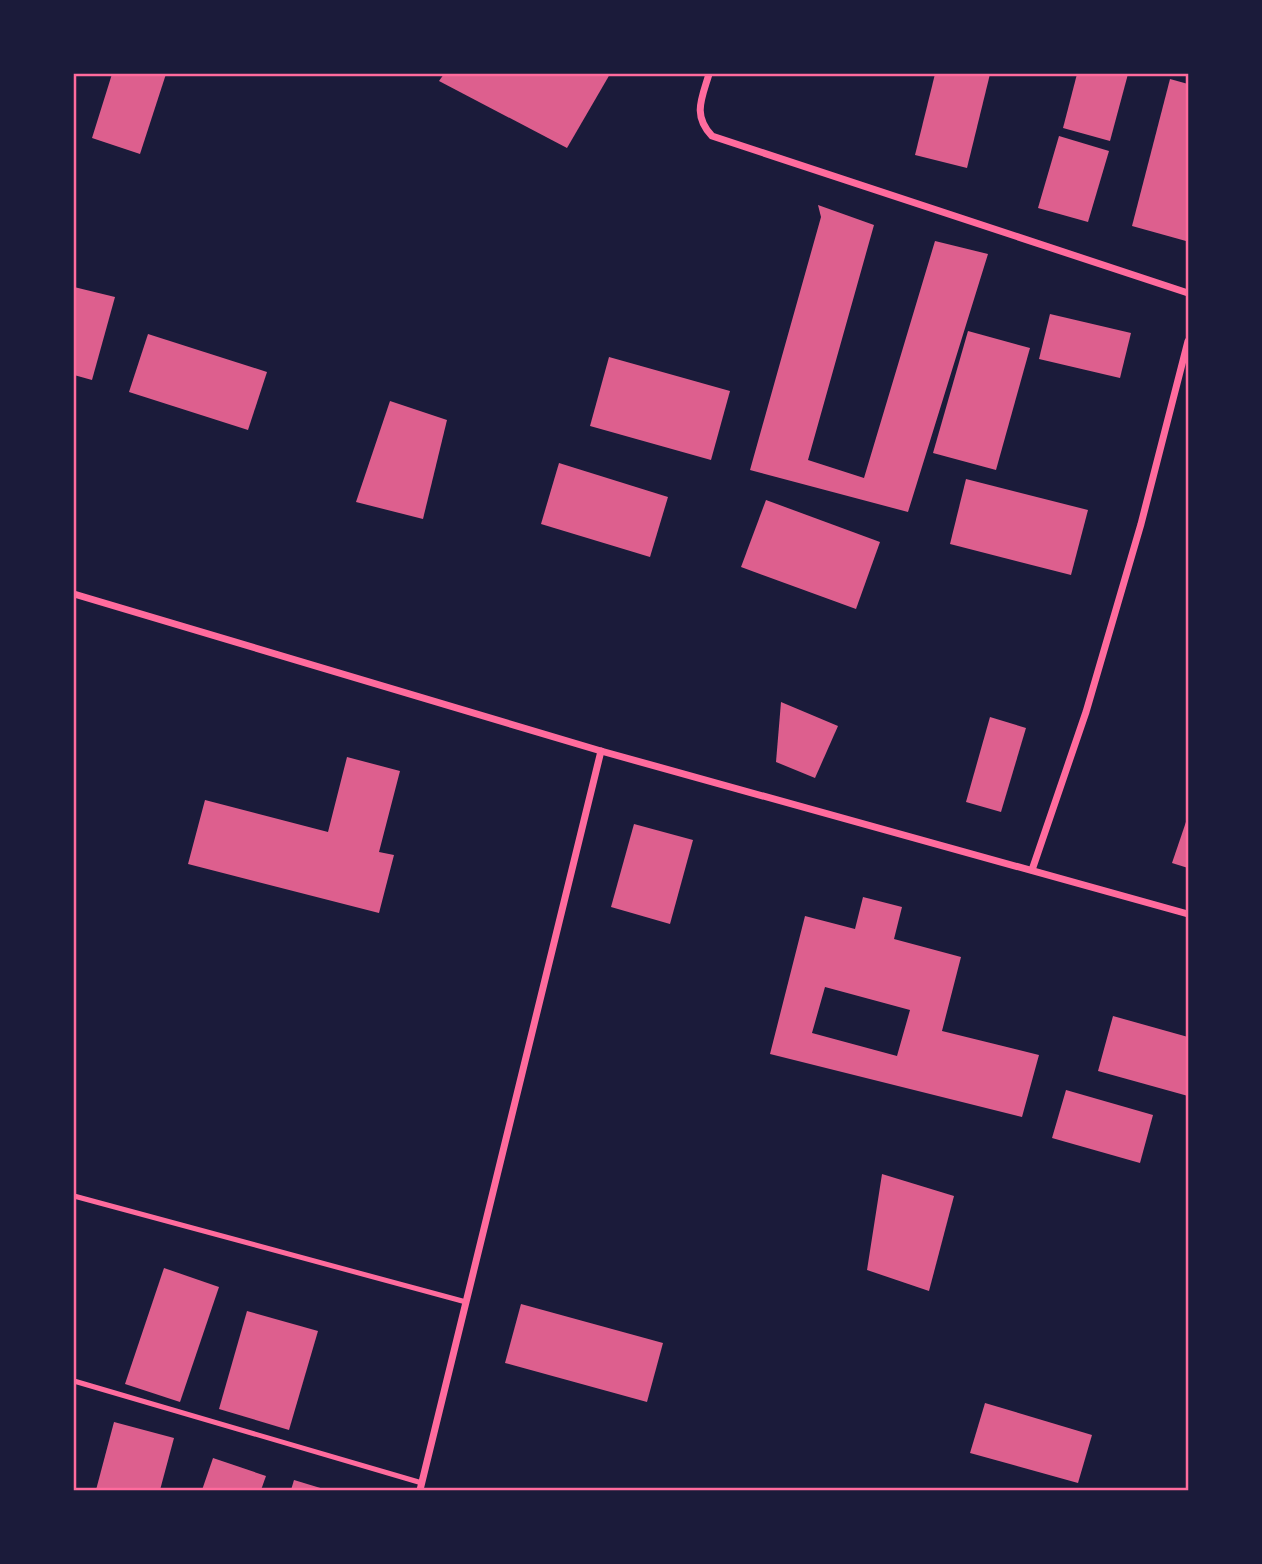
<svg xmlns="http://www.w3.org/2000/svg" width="1262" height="1564" font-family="Signika,sans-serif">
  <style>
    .building { fill: #dd5f8e; fill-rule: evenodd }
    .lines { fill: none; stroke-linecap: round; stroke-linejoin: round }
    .service { stroke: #ff6b9d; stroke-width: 5 }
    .minor { stroke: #ff6b9d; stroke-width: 7 }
    .neatline { fill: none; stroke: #ff6b9d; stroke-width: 2.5 }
  </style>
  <rect width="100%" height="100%" fill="#1b1b3a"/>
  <g class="building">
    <polygon points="112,74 166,74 140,154 92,138"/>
    <polygon points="444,74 610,74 567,148 439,81"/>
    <polygon points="935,74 990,74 967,168 915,155"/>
    <polygon points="1077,74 1128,74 1110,141 1063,128"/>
    <polygon points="1170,79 1188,84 1188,231 1186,241 1132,226"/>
    <polygon points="1059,136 1109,151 1088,222 1038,208"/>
    <polygon points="818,205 874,225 808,460 864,478 935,241 988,254 908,512 750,470 821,217"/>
    <polygon points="74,287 115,297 92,380 74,375"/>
    <polygon points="1050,314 1131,333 1120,378 1039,359"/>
    <polygon points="968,331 1030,348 996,470 933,453"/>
    <polygon points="148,334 267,372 248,430 129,392"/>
    <polygon points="609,357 730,391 711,460 590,426"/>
    <polygon points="390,401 447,420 423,519 356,502"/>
    <polygon points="559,463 668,497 650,557 541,524"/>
    <polygon points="966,479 1088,510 1071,575 950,544"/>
    <polygon points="766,500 880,542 856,609 741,567"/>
    <polygon points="781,702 838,726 815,778 776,762"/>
    <polygon points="990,717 1026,728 1001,812 966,802"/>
    <polygon points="347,757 400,771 379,852 394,855 379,913 188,864 205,800 328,832"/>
    <polygon points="1188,816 1188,868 1172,863"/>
    <polygon points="634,824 693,840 670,924 611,907"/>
    <path d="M863,897L902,907L894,939L961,957L942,1031L1039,1055L1022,1117L770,1054L805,916L855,929ZM825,987L910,1010L897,1056L812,1033Z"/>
    <polygon points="1113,1016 1188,1037 1188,1096 1098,1071"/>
    <polygon points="1066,1090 1153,1115 1140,1163 1052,1138"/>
    <polygon points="882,1174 954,1196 929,1291 867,1270"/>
    <polygon points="164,1268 219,1287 180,1402 125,1384"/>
    <polygon points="521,1304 663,1343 647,1402 505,1363"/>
    <polygon points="247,1311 318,1331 289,1430 219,1409"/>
    <polygon points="985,1403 1092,1435 1078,1483 970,1453"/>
    <polygon points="114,1422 174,1438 160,1490 96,1490"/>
    <polygon points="213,1458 266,1476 261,1490 202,1490"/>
    <polygon points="294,1480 327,1490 291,1490"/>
  </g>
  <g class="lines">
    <g class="service">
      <polyline points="74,1196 466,1302"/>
      <polyline points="74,1381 422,1483"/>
    </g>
    <g class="minor">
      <path d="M709,74C702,98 692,115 712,136L1188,293"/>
      <polyline points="74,594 601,751 1188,914"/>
      <polyline points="1032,870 1086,712 1141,524 1188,341"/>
      <polyline points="420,1490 601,751"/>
    </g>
  </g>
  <rect width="1262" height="1564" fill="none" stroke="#1b1b3a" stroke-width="150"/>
  <rect x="75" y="75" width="1112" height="1414" class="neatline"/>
</svg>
